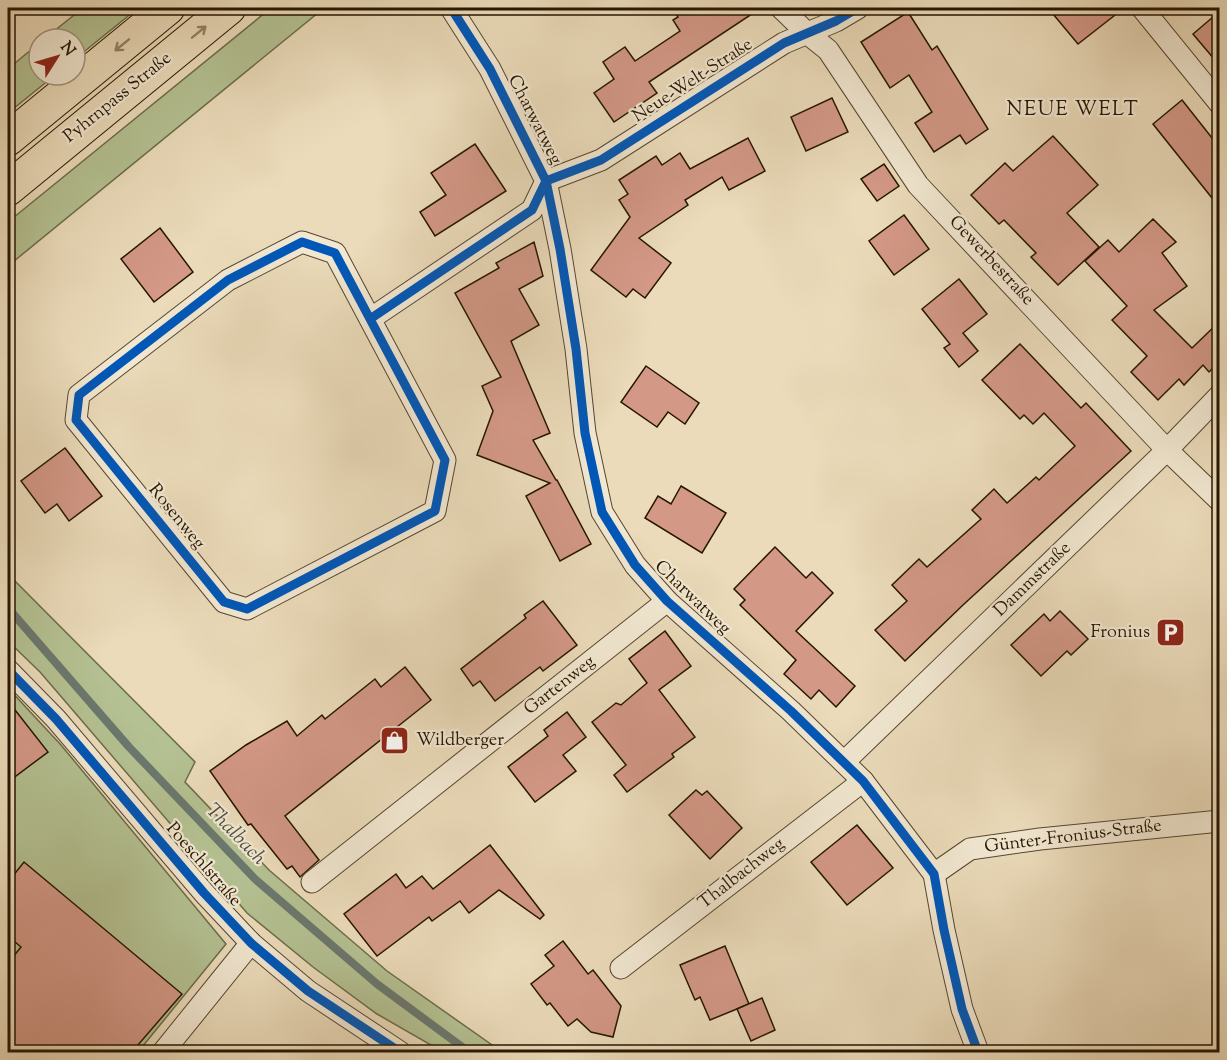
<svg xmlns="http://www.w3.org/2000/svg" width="1227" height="1060" font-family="'Sorts Mill Goudy',serif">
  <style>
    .green { fill: #b4c192; stroke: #6c6c4a; stroke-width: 1.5 }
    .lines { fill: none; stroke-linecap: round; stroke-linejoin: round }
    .stream { stroke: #6b786e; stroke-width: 8 }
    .building { fill: #d39886; stroke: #251601; stroke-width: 1.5 }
    .street-casing { stroke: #56472f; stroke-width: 23 }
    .primary-casing { stroke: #251601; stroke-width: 35 }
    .street { stroke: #f2e8d2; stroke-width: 21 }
    .primary { stroke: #ebdbba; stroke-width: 33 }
    .cycleway-casing { stroke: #f2e8d2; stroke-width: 13 }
    .cycleway { stroke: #0057b8; stroke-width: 9 }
    .oneway { stroke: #928267 }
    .labels { text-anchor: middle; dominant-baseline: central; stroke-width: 4.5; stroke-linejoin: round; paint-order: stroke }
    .street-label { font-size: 18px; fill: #251601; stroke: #f2e8d2 }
    .poi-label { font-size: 18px; fill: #251601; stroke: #f2e8d2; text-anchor: end }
    .neighbourhood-label { font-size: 20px; letter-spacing: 1.5px; fill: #251601; stroke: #f2e8d2 }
    .water-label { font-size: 20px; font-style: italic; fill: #4e4f41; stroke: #f2e8d2 }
  </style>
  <rect width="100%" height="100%" fill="#ebdbba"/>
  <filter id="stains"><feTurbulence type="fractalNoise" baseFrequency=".00333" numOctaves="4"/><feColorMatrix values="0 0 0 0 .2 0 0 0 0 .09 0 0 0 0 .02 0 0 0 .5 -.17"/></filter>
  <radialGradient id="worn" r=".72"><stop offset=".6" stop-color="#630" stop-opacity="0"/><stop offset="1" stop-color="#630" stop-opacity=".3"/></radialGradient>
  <g class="green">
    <polygon points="83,8 138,8 75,59 75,39 44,39"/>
    <polygon points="271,8 324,8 8,266 8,222"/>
    <polygon points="39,43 39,75 55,75 8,113 8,69"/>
    <polygon points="8,574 195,762 185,782 269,870 387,971 502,1052 443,1052 377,1014 313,967 247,913 40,672 8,641"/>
    <polygon points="8,688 61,745 226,944 138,1052 8,1052"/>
  </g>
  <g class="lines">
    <polyline class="stream" points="8,608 129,747 255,879 377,984 469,1052"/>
  </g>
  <g class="building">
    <polygon points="672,8 761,8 649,82 657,93 614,122 594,93 614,79 603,62 625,47 635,61 680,31 673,20 678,17"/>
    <polygon points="1048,8 1124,8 1078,44"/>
    <polygon points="1220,11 1220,66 1193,34"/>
    <polygon points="908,12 932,50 937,46 988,129 966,144 960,135 934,152 915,123 932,112 909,75 890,88 861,42"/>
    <polygon points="832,98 848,132 806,151 791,117"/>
    <polygon points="1182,100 1220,148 1220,208 1153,124"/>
    <polygon points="1053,136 1098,185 1067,213 1099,247 1058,285 1031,257 1036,253 1004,220 999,224 971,195 1005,163 1013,171"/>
    <polygon points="748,138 765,171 729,190 722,177 685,200 688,205 639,238 671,263 645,298 633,289 626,297 591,270 630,217 619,200 628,194 619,180 656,156 662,165 680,153 690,169"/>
    <polygon points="475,144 506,191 435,236 420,212 446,195 431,173"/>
    <polygon points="884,164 899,186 877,201 861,179"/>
    <polygon points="904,215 929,249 894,275 869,241"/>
    <polygon points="1153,219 1176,242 1162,253 1187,286 1154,310 1192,348 1220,321 1220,361 1209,372 1203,365 1184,385 1179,379 1158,400 1131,372 1147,356 1112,320 1127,306 1085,261 1108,240 1119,252"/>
    <polygon points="160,228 193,272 154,302 121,259"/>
    <polygon points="534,242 543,276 519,289 539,325 511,341 550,433 533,440 556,480 557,480 591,544 560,561 526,496 550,483 477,455 493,411 482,386 501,377 455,293 499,268 496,263"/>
    <polygon points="959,279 987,314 963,333 978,351 959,367 944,348 950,344 922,309"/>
    <polygon points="1020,344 1081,408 1086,403 1131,451 963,605 905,661 875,630 907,601 892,585 919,559 927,567 981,519 972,510 994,489 1007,503 1036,477 1039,480 1075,446 1044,413 1033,424 1024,415 1020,419 982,380"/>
    <polygon points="646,366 699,403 685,424 668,412 657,427 621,402"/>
    <polygon points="65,448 102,496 69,521 57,504 45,513 21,481"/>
    <polygon points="681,486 726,513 702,553 645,518 658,496 671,504"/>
    <polygon points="775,547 806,578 812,572 833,593 796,631 855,686 836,707 819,690 811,699 784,674 796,660 740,605 745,600 734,589"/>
    <polygon points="543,601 577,645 543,671 540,667 495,701 480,681 473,686 461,669 526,618 524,615"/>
    <polygon points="1060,611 1088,639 1071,655 1067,651 1041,676 1011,645 1044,614 1050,621"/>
    <polygon points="665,631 691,666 659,690 695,737 672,754 674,757 627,792 614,775 626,765 592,722 616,703 621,705 647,683 629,659"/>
    <polygon points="405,667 431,700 285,816 319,860 300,877 292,866 287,869 251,824 248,825 210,771 246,745 287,721 297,736 322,715 325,719 375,679 381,687"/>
    <polygon points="8,701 48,752 8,782"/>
    <polygon points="567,712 586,737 563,755 576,771 535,802 508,767 548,736 544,730"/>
    <polygon points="696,790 702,795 707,791 742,828 710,859 669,815"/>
    <polygon points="857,825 893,868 847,905 811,862"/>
    <polygon points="490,845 544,915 540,919 499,890 469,913 460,901 432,921 429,917 377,956 344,914 396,874 406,888 422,876 433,889"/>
    <polygon points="24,862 182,994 131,1053 8,1053 8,963 21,947 8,936 8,882"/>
    <polygon points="563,941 588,974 593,970 621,1006 613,1037 591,1032 577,1019 568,1026 550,1003 547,1005 531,984 554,966 545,955"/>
    <polygon points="725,946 749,1004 710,1020 700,997 695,1000 680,965"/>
    <polygon points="762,998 775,1030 751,1041 737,1009"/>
  </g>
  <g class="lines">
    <defs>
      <g id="street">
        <polyline points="451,8 490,69 546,181 560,249 576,349 585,433 602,512 635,565 667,601 791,711 863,781 934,874 944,930 962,1009 978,1052"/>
        <polyline points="781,8 808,34 828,50 918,185 1167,450 1220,501"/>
        <polyline points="1142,8 1220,104"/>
        <polyline points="370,319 445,460 435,511 247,609 224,602 76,420 79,395 228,280 302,242 335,253 370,319 532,210 546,181 601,160 784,43 836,21 858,8"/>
        <polyline points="8,670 56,719 204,893 251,943 308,991 400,1052"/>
        <polyline points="844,762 1167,450 1220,395"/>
        <polyline points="934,874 970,849 1040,839 1220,821"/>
        <polyline points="312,882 667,601"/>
        <polyline points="621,968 863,781"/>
        <polyline points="163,1052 251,943"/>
      </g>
      <g id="primary">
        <polyline points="8,139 168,8"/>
        <polyline points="8,189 229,8"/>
      </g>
    </defs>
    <use href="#street" class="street-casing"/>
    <use href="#primary" class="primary-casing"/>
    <use href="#street" class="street"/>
    <use href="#primary" class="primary"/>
    <defs>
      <g id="cycleway">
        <polyline points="451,8 490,69 546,181 560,249 576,349 585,433 602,512 635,565 667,601 791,711 863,781 934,874 944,930 962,1009 978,1052"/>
        <polyline points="370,319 445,460 435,511 247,609 224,602 76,420 79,395 228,280 302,242 335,253 370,319 532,210 546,181 601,160 784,43 836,21 858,8"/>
        <polyline points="8,670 56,719 204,893 251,943 308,991 400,1052"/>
      </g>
    </defs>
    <use href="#cycleway" class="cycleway-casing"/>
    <use href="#cycleway" class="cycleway"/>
  </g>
  <defs><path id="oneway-shaft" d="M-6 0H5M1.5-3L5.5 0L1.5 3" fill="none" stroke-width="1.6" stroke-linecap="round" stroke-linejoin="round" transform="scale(1.5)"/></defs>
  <g class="oneway">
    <use href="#oneway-shaft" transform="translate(199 32) rotate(-39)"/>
    <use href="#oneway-shaft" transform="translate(122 45) rotate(141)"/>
  </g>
  <defs>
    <symbol id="parking-square" viewBox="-11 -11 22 22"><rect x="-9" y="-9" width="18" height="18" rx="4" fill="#8f2418" stroke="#f2e8d2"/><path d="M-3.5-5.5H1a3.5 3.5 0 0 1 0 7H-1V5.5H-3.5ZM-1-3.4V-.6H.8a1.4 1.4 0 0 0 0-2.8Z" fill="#fff"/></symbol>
    <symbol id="shop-square" viewBox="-11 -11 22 22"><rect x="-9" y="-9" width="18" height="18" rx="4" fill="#8f2418" stroke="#f2e8d2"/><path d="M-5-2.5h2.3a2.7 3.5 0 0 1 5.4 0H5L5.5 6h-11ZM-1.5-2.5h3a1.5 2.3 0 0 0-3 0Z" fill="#fff"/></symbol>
  </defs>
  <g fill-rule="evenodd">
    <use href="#parking-square" x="1154" y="616" width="33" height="33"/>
    <use href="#shop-square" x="378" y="724" width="33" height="33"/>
  </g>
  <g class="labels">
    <g class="street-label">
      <text transform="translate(693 81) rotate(-33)">Neue-Welt-Straße</text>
      <text transform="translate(118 98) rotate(-39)">Pyhrnpass Straße</text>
      <text transform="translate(534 120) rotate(63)">Charwatweg</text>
      <text transform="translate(991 261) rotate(47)">Gewerbestraße</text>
      <text transform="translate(176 517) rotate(51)">Rosenweg</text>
      <text transform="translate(1033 580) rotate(-44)">Dammstraße</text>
      <text transform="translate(692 598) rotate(44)">Charwatweg</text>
      <text transform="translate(560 686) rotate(-38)">Gartenweg</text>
      <text transform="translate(1073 837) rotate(-7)">Günter-Fronius-Straße</text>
      <text transform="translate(203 865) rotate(49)">Poeschlstraße</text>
      <text transform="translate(742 874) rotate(-38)">Thalbachweg</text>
    </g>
    <g class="poi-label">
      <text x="1150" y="633">Fronius</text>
      <text x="416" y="741" text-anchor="start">Wildberger</text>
    </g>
    <g class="neighbourhood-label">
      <text x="1073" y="110">NEUE WELT</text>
    </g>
    <g class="water-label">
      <text transform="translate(235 835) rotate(46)">Thalbach</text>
    </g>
  </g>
  <rect width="1227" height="1060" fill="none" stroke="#ebdbba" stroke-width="30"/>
  <rect x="9" y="9" width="1209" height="1042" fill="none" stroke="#251601" stroke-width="3"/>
  <rect x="15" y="15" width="1197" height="1030" fill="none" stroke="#251601" stroke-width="1.5"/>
  <g transform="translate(57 57) rotate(53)"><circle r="28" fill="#f2e8d2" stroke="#a0947e" stroke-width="1.5"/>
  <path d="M0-4.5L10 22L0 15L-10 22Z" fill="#8f2418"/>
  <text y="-9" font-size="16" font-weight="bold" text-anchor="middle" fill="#251601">N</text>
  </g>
  <rect width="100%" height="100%" filter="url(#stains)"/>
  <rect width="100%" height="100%" fill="url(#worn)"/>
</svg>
